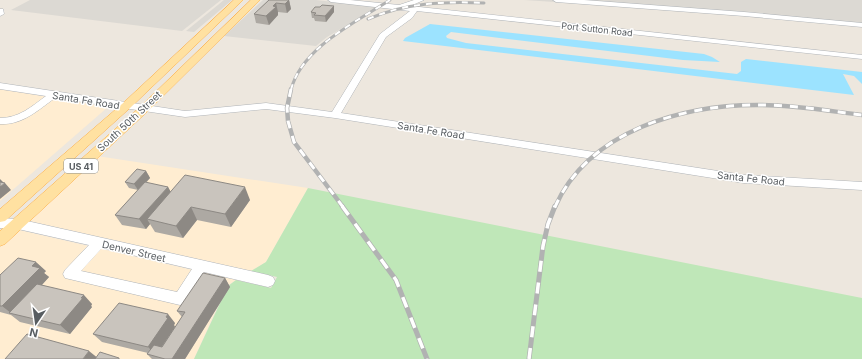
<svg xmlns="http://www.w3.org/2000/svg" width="862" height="359" font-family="Inter,sans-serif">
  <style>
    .commercial { fill: #ffedd1 }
    .industrial { fill: #dcd9d3 }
    .green { fill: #bfe7b8 }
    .water { fill: #9ce3ff }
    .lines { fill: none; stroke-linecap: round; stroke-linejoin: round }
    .minor-casing { stroke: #b0b4b8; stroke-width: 1 }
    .major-casing { stroke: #fdae47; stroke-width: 1 }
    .minor { fill: #fff; fill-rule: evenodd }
    .major { fill: #ffe1a1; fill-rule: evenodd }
    .rail-far2-casing { stroke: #b1b2b2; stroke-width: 3 }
    .rail-far1-casing { stroke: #b1b2b2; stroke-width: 4.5 }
    .rail-casing { stroke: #b1b2b2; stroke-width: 5 }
    .rail-far2 { stroke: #fff; stroke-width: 2; stroke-dasharray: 6; stroke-linecap: butt }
    .rail-far1 { stroke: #fff; stroke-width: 3; stroke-dasharray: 8; stroke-linecap: butt }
    .rail { stroke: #fff; stroke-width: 3.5; stroke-dasharray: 11; stroke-linecap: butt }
    .wall { fill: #ada9a3 }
    .shaded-wall { fill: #8d8984 }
    .building { fill: #c9c4bd; stroke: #8d8984 }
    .labels { text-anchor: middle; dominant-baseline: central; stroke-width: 3; stroke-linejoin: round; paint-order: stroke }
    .far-street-label { font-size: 9px; fill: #585d61; stroke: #fff }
    .shield { fill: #fff; stroke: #8a8e90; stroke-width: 1 }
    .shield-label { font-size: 9px; font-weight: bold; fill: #585d61 }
    .street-label { font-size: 10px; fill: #585d61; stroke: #fff }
  </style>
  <rect width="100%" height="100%" fill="#ede7de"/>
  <g class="commercial">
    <polygon points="0,89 108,107 0,201"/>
    <polygon points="97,156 202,172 308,188 266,262 251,271 28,221"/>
    <polygon points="19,230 236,280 227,286 194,359 0,359 0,247"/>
  </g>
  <g class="industrial">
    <polygon points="30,0 221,0 182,31 11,10"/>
    <polygon points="224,0 232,0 194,32 186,31"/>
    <polygon points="263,0 316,0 378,7 327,37 316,46 224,36"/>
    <polygon points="524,0 862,0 862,27 678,10"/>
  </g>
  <polygon class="green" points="308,188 862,298 862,359 194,359 228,286 236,280 271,288 277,277 251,271 266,262"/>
  <polygon class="water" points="430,24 704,54 712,57 720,62 683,60 459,33 451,32 446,36 447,38 466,43 737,74 741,71 741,62 746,59 862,72 862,84 854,76 843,74 854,95 403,41 405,38"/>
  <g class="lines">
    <defs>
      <g id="minor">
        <path d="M328,0H350L399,5L414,0H424L410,6L862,55V59L417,11L412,18L386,37L341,113L744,175L862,182V190L744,183L335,118L266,109L185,117L55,98C38,110 23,125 0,124V118C19,118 31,107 46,96L0,89V83L185,111L266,103L332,112L380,34L410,11L331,2Z"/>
        <polygon points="553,0 584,0 744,12 862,23 862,27 744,16 556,2"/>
        <polygon points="0,9 3,9 4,14 0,16"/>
        <path d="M0,218L18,219L268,275L273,277L275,281L273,285L268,287L204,272L185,303L180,305L65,278L63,274L65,270L89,245L18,229L0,228ZM102,248L192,269L177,292L81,271Z"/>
      </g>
      <g id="major">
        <polygon points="234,0 243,0 130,108 5,221 0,222 0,209 122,104"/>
        <polygon points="251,0 260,0 148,111 5,244 0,246 0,231 140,107"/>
      </g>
    </defs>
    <use href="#minor" class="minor-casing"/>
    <use href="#major" class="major-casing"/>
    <use href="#minor" class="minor"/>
    <use href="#major" class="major"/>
    <defs>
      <g id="rail-far2">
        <path d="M368,19C405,3 444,1 484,3"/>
        <path d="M291,90C301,48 356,22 390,0"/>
      </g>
      <g id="rail-far1">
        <polyline points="291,89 287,108 288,121 294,142 343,207"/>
        <path d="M555,207C589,130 684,104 762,105C795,105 829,111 862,115"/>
      </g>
      <g id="rail">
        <polyline points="342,206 396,280 427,359"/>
        <polyline points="529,359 543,246 548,224 555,206"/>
      </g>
    </defs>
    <use href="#rail-far2" class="rail-far2-casing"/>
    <use href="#rail-far1" class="rail-far1-casing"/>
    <use href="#rail" class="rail-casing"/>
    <use href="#rail-far2" class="rail-far2"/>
    <use href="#rail-far1" class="rail-far1"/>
    <use href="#rail" class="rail"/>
  </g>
  <g class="wall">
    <polygon points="269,0 289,0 291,9 287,13 278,12 278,15 269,25 256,23 254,14"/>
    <polygon points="311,12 334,12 326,22 315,21 314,18 312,18"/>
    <polygon points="146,171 150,178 146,183 168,187 170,191 250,200 231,227 197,220 183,238 155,232 150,224 146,229 122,225 115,215 138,190 129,188 125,182"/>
    <polygon points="46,271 44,273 49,277 42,285 92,304 91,306 92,307 70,334 20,322 11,315 0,312 0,275"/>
    <polygon points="225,278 230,287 185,359 152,359 147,354 148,353 102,342 93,334 175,323 174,325 175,327 162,347 182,317 177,311"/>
  </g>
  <g class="shaded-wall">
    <polygon points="289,0 291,9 287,13 285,4"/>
    <polygon points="276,3 278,12 278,15 269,25 266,16 273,6"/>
    <polygon points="334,6 334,12 326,22 325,16"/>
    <polygon points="146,171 150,178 138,190 134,184"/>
    <polygon points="0,179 4,183 0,186"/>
    <polygon points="5,183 11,190 0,199 0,187"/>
    <polygon points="168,187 173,196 147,219 150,224 146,229 139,219"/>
    <polygon points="245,187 250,200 231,227 225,214"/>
    <polygon points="191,207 197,220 183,238 176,226"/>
    <polygon points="36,262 46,271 44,273 49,277 15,314 11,313 2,306 32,266"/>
    <polygon points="225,278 230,287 185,359 172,359"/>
    <polygon points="84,295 92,304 91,306 92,307 70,334 60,325"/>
    <polygon points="168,314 175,323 174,325 175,327 156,355 148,347"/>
    <polygon points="89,351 99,359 83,359"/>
  </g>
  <g class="building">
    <polygon points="269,0 289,0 285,4 276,3 273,6 276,7 266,16 254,14"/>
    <polygon points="322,5 334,6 325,16 314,15 316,13 311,12 315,7 320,7"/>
    <polygon points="137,169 146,171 134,184 125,182"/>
    <polygon points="185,175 245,187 225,214 191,207 176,226 147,219"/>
    <polygon points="0,182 5,183 0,187"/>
    <polygon points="145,182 168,187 139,219 115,215"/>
    <polygon points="18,258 36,262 32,266 40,268 2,306 0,306 0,275"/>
    <polygon points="203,273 225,278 172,359 165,359 147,354 154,345 162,347 185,312 177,311"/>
    <polygon points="37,284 84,295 81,298 83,298 60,325 9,313"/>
    <polygon points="119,303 168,314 166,317 168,318 148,347 93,334"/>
    <polygon points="27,334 89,351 83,359 5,359"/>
    <polygon points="100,352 119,358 119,359 95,359"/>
  </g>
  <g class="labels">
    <g class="far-street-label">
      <text transform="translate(597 29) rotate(6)">Port Sutton Road</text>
    </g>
    <rect class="shield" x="64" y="159" width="34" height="14" rx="3"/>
    <g class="shield-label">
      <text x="81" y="166">US 41</text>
    </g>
    <g class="street-label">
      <text transform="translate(86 100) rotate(9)">Santa Fe Road</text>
      <text transform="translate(129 121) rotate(-43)">South 50th Street</text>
      <text transform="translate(431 130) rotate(9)">Santa Fe Road</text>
      <text transform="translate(751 178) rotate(6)">Santa Fe Road</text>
      <text transform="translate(134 251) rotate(13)">Denver Street</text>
    </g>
  </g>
  <g transform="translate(36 323) rotate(193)" stroke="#ffffff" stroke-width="3" paint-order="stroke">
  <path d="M0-3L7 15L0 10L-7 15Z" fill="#585d61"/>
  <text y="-6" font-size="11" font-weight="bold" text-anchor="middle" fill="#585d61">N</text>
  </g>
</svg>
